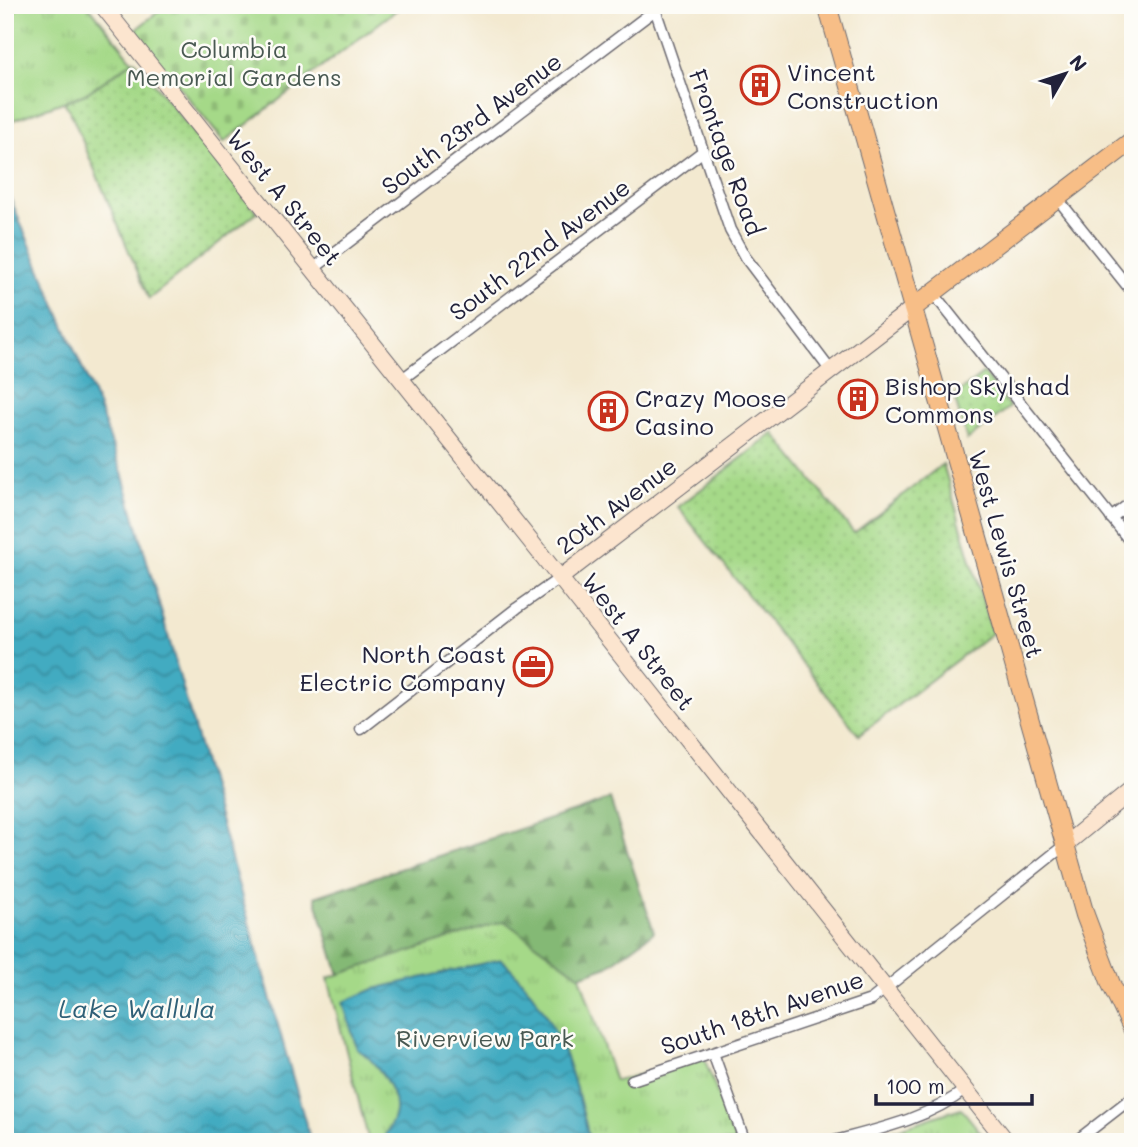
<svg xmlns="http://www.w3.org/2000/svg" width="1138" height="1147" font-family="Mali,sans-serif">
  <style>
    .grass { fill: url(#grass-dots); stroke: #647e62; stroke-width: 2 }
    .forest { fill: url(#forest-firs); stroke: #536e58; stroke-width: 2 }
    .cemetery { fill: url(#cemetery-stones); stroke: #647e62; stroke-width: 2 }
    .park { fill: url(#park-tufts); stroke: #647e62; stroke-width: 2 }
    .water { fill: url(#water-waves); stroke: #32667e; stroke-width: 2 }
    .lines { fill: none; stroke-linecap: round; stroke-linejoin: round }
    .street-casing { stroke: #6b686f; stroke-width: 13 }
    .secondary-casing { stroke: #6b686f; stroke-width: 18 }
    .primary-casing { stroke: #6b686f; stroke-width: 20 }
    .street { stroke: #fff; stroke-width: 10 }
    .secondary { stroke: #fce5cf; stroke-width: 16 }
    .primary { stroke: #f7be87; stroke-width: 18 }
    .labels { text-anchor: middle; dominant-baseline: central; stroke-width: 5; stroke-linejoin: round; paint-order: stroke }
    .park-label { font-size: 24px; fill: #495952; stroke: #fdfcf7 }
    .poi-label { font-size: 24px; fill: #22223b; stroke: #fdfcf7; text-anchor: start }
    .street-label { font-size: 24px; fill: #22223b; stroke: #fdfcf7 }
    .water-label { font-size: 26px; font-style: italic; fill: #306077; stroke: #fdfcf7 }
  </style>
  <defs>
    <pattern id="grass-dots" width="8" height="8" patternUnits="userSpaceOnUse" patternTransform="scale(1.75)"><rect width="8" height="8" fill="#a5d988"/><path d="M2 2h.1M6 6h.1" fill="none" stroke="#8eba76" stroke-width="1.8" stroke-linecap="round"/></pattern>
    <pattern id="forest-firs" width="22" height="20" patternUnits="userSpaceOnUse" patternTransform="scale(1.75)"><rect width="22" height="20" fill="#84b974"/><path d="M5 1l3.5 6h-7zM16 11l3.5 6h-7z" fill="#6c9660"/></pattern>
    <pattern id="cemetery-stones" width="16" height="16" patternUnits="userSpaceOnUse" patternTransform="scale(1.75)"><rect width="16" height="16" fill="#a5d988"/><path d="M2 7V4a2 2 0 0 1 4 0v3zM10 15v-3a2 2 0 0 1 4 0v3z" fill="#8eba76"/></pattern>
    <pattern id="park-tufts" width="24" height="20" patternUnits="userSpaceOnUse" patternTransform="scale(1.75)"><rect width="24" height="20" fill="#a5d988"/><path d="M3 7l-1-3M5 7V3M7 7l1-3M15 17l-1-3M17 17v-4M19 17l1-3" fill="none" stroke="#8eba76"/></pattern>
    <pattern id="water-waves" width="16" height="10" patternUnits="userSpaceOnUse" patternTransform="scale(1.75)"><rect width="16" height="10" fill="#42abc1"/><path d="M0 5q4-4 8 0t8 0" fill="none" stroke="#378b9e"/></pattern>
  </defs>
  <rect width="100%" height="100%" fill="#fdfcf7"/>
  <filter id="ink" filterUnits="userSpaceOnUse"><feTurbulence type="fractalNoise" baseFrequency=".0143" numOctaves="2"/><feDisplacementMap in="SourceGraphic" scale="14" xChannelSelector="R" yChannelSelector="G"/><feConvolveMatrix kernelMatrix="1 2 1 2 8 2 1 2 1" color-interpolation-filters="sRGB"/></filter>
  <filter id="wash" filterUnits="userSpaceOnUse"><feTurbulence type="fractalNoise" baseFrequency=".00686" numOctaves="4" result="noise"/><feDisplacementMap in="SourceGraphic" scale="28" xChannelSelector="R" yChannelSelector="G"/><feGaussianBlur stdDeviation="1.57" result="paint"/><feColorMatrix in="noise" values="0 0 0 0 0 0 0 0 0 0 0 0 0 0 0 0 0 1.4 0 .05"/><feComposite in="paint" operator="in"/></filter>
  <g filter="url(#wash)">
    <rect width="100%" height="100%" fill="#f3e9d0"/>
    <g class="grass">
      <polygon points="135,60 257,212 149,299 70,111 64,102 85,94"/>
      <polygon points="984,373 1010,407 967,440 954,396"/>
      <polygon points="774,433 854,533 943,464 992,633 859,735 678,507"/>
    </g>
    <polygon class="forest" points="610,799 654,932 608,966 580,976 504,921 339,975 315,897"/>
    <polygon class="cemetery" points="167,5 403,5 224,142 134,31"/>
    <g class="park">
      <polygon points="24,5 88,5 133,61 85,94 5,123 5,15"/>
      <polygon points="504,921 580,976 615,1081 704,1058 736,1142 369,1142 328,978"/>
      <polygon points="961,1108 988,1142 858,1142"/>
    </g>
    <g class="water">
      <polygon points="5,186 98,405 123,476 311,1142 5,1142"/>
      <path d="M501,959C556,1009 574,1072 590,1142H395L384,1137C389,1128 394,1121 395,1111C397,1089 374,1059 357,1049L343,1002L374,989Z"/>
    </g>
  </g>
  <g filter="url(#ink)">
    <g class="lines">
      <defs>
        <g id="street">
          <polyline points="654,6 730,230 745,257 831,371"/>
          <polyline points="1057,198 1133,293"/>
          <polyline points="313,269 655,10"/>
          <polyline points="933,293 1133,545"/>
          <polyline points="401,380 702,152"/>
          <polyline points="1111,518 1133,501"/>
          <polyline points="361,729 517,608 560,578"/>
          <polyline points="713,1053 745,1142"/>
          <polyline points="632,1080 871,1000 1066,844"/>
          <path d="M831,1142C876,1130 928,1119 966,1089"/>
          <polyline points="1075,1142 1133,1097"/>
        </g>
        <g id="secondary">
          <polyline points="102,5 560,578 1007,1142"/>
          <polyline points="560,578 913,308"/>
          <polyline points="1066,844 1128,793 1133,798"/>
        </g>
        <g id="primary">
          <polyline points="827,5 1085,915 1111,984 1133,1030"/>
          <polyline points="913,308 1133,140"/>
        </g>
      </defs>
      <use href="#street" class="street-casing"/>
      <use href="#secondary" class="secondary-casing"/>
      <use href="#primary" class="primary-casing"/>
      <use href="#street" class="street"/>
      <use href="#secondary" class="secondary"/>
      <use href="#primary" class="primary"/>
    </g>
  </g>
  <defs>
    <symbol id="building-ring" viewBox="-11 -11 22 22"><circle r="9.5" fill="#fdfcf7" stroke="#c8321e" stroke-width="1.5"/><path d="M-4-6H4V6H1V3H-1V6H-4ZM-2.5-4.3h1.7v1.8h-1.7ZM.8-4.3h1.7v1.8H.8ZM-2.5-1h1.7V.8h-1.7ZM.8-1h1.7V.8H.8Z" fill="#c8321e"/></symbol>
    <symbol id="office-ring" viewBox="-11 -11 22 22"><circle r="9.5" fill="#fdfcf7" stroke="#c8321e" stroke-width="1.5"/><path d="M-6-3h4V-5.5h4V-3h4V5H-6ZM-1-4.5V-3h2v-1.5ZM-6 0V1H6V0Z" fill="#c8321e"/></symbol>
  </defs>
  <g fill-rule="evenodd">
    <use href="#building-ring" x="738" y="63" width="44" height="44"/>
    <use href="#building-ring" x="836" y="377" width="44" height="44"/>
    <use href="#building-ring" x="586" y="389" width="44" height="44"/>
    <use href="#office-ring" x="511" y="645" width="44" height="44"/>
  </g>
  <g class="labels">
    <g class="park-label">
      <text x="234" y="48">Columbia<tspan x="234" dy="28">Memorial Gardens</tspan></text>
      <text x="485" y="1037">Riverview Park</text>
    </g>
    <g class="poi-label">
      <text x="787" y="71">Vincent<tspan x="787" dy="28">Construction</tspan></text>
      <text x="885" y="385">Bishop Skylshad<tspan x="885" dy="28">Commons</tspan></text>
      <text x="635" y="397">Crazy Moose<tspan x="635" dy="28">Casino</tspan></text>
      <text x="506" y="653" text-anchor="end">North Coast<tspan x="506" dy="28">Electric Company</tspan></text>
    </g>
    <g class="street-label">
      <text transform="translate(471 123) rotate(-37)">South 23rd Avenue</text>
      <text transform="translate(727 152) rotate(70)">Frontage Road</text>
      <text transform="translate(285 197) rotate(51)">West A Street</text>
      <text transform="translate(539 249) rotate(-37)">South 22nd Avenue</text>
      <text transform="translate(616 505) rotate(-37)">20th Avenue</text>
      <text transform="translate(1007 554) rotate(74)">West Lewis Street</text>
      <text transform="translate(639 641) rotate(52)">West A Street</text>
      <text transform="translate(762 1012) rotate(-19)">South 18th Avenue</text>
    </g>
    <g class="water-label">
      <text x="137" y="1008">Lake Wallula</text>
    </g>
  </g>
  <rect width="1138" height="1147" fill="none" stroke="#fdfcf7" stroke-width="28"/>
  <g transform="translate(1065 74) rotate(51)" stroke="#fdfcf7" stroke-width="5" paint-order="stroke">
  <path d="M0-5L12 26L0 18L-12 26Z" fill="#22223b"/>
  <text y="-10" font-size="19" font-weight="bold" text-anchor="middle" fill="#22223b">N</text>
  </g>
  <path d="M876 1094v10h156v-10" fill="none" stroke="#22223b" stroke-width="3.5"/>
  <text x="886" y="1094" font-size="21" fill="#22223b" stroke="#fdfcf7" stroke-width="5" paint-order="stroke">100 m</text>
</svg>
